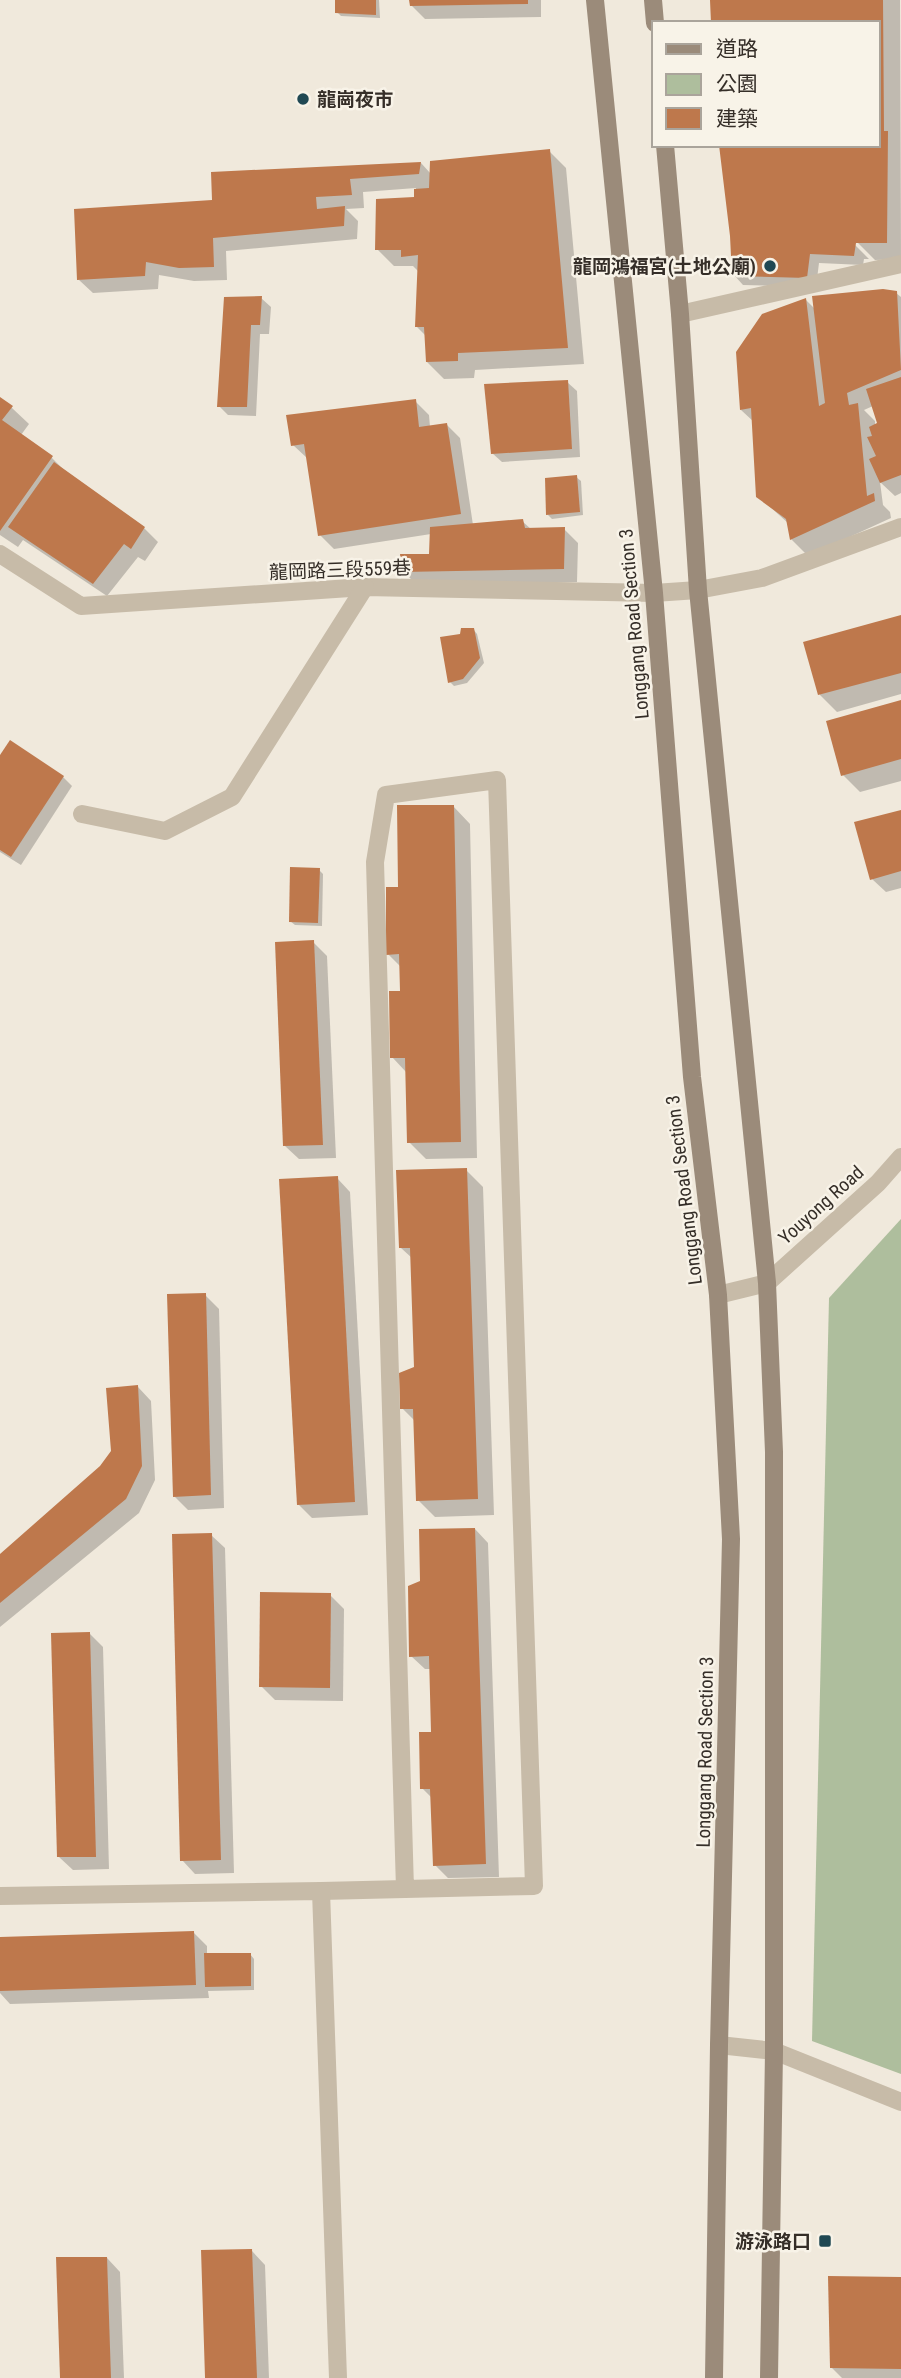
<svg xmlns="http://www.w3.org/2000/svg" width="901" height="2378" font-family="'Roboto Condensed','Noto Sans TC',sans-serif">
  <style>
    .green { fill: #aebe9d }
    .shadow { fill: #0003; fill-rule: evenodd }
    .building { fill: #be784c }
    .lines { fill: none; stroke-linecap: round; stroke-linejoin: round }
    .lane { stroke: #c7bba8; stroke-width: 18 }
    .street { stroke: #c7bba8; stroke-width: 18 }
    .secondary { stroke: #9b8b7a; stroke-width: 18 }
    .poi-dot { fill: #204853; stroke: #f8f3e8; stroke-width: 2.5 }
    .labels { text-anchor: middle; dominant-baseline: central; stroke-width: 5; stroke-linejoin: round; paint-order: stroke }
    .poi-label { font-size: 19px; font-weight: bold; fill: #352e28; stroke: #f8f3e8; text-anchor: end }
    .street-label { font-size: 19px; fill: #352e28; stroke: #f8f3e8 }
  </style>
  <rect width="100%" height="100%" fill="#f0e9dc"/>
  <polygon class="green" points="901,1219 901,2074 812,2041 829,1298"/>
  <g class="shadow">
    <polygon points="336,0 379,0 380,18 341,16 337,12"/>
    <polygon points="411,0 541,0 541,17 425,19 411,5"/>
    <polygon points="711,0 900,0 901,259 875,260 851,236 848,238 869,259 864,259 863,265 819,263 816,287 743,285 734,275 878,145 878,23"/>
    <polygon points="549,151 566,168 584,364 475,370 474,378 444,379 427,362 426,336 417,327 419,272 413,266 394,266 377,249 416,199 416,188 363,192 364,208 346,209 358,221 357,239 226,251 227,280 194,281 159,275 158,289 93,293 79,280 214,202 421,163 431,174"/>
    <path d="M896,293L901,297V493L895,496L880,482L883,505L890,512L891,518L808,556L791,539L788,523L758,496L754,422L741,410L806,300L816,310ZM873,406L878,424L875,426V421L864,410Z"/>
    <polygon points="261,298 271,307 269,334 260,334 256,416 228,415 219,406"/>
    <polygon points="567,382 577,391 580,457 502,462 492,453"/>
    <polygon points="0,399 12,408 29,424 21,435 52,458 67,473 144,528 158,542 145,561 138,557 107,596 23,540 18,547 0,535"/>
    <polygon points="415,401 429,415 430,427 446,424 460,438 473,525 522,521 532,530 564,529 578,543 577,582 417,585 403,571 431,555 431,534 334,549 320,535 307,458 293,445"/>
    <polygon points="576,477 581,481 583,515 552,519 548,515"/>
    <polygon points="901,616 901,694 837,712 820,695 805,643"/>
    <polygon points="473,629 477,634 484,663 467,683 454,686 450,682 462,635"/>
    <polygon points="901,702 901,781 860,792 843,775"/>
    <polygon points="0,758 63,777 72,786 21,865 0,852"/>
    <polygon points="453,806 470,824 477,1158 426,1159 409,1142 407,1073 392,1057 402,993 401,967 388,954 400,889"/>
    <polygon points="901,812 901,888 886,892 872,879"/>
    <polygon points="319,870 323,874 322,926 295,925 290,921"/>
    <polygon points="313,942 327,956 336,1158 299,1159 285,1146"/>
    <polygon points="466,1170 483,1187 494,1515 435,1517 418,1500 415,1421 402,1408 416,1368 412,1258 401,1248"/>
    <polygon points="337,1178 350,1192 368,1515 312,1518 298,1504"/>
    <polygon points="205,1295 219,1309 224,1508 188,1510 174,1496"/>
    <polygon points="138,1387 151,1401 155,1480 139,1513 0,1627 0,1557 101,1468 113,1451"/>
    <polygon points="475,1529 488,1543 499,1877 448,1878 435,1865 432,1798 422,1788 433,1733 431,1669 425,1669 411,1656 422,1582"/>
    <polygon points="211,1535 225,1548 234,1873 195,1874 182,1860"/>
    <polygon points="330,1595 344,1609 343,1701 275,1700 261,1686"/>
    <polygon points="89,1633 103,1647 109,1869 73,1870 59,1857"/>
    <polygon points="194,1933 207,1946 207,1955 250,1954 254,1959 254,1990 208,1991 209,1998 10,2004 0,1993 0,1939"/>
    <polygon points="252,2251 265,2265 269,2378 206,2378"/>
    <polygon points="107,2258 120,2272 124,2378 61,2378"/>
    <polygon points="901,2279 901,2378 842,2378 831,2367"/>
  </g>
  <g class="building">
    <polygon points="335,0 376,0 376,15 335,13"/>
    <polygon points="409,0 528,0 528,4 410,6"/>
    <polygon points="710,0 883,0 884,131 888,131 887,243 856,243 854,256 810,254 807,278 732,276 730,236 719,145 878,145 878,23 711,23"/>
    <polygon points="550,149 568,348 458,353 458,361 426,362 424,327 415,327 418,255 401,257 401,250 375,250 376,199 414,197 414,189 429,188 430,161"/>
    <polygon points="421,162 419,174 350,179 352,195 316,197 317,209 345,206 344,226 213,238 214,267 179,268 146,262 145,276 77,280 74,209 212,200 211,172"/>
    <polygon points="883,289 897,291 901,370 847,393 849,405 858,403 867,496 874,493 875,501 790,540 786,519 756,497 751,408 740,410 736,352 762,314 806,298 819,406 825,403 812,296"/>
    <polygon points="262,296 260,325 251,325 247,407 217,407 224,297"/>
    <polygon points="901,377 901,475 880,483 869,459 876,456 867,437 872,436 869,427 877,423 866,389"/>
    <polygon points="568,380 572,449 491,454 484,384"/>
    <polygon points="0,397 13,406 2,420 53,456 0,531"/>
    <polygon points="416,399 419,427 447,423 461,514 318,536 304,444 291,446 286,415"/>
    <polygon points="54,462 145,527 131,549 124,544 93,584 8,527"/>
    <polygon points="577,475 580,512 546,515 545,478"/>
    <polygon points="523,519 525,528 565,527 564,569 402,572 400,554 429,554 430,527"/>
    <polygon points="901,615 901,673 818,695 803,642"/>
    <polygon points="461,628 474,628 480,658 463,679 448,683 440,637 460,634"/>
    <polygon points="901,700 901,759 841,776 826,721"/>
    <polygon points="10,740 64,776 11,857 0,850 0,755"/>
    <polygon points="397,805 454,805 461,1142 407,1143 405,1058 390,1058 389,991 400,991 399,954 386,955 386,887 398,887"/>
    <polygon points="901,810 901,871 870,880 854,822"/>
    <polygon points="290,867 320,868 318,923 289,922"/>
    <polygon points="314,940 323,1145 283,1146 275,942"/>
    <polygon points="467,1168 478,1499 416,1501 413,1409 400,1409 399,1373 414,1367 410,1248 399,1248 396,1170"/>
    <polygon points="338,1176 355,1502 297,1505 279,1179"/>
    <polygon points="206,1293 211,1495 173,1497 167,1294"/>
    <polygon points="138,1385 142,1466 126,1499 0,1603 0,1554 100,1466 111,1451 106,1388"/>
    <polygon points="475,1528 486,1864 433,1866 430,1789 420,1789 419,1732 431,1732 429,1656 409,1657 408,1586 420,1581 419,1529"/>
    <polygon points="212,1533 221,1860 180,1861 172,1534"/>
    <polygon points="260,1592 331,1593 330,1688 259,1687"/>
    <polygon points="90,1632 96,1857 57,1857 51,1633"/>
    <polygon points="194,1931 196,1985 0,1991 0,1937"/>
    <polygon points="204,1953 251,1953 251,1986 205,1987"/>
    <polygon points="252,2249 257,2378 205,2378 201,2250"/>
    <polygon points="56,2257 107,2257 111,2378 60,2378"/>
    <polygon points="828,2276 901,2277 901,2369 830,2368"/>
  </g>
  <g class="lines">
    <g class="lane">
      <polyline points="680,314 901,264"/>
      <polyline points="0,554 81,606 365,587 654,593 698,590 762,578 901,527"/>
      <polyline points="82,814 165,831 232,797 365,587"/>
      <polyline points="718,1295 767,1283"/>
      <polyline points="321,1891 534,1886 497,780 386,795 375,862 405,1889"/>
      <polyline points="0,1896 321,1891 338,2378"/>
      <polyline points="719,2045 774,2051 901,2102"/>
    </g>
    <polyline class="street" points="767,1283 878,1183 901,1157"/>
    <g class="secondary">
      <polyline points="595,0 654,593 692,1077 718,1295 731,1539 719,2045 714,2378"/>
      <polyline points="653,0 655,23"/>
      <polyline points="665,145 680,314 698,590 767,1283 774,1452 774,2051 769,2378"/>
    </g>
  </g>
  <g class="poi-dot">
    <circle cx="303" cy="99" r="7"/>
    <circle cx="770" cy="266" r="7"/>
    <rect x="818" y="2234" width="14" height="14" rx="3.5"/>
  </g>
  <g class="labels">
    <g class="poi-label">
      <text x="317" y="99" text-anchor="start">龍崗夜市</text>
      <text x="756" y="266">龍岡鴻福宮(土地公廟)</text>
      <text x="811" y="2241">游泳路口</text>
    </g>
    <g class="street-label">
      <text transform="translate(340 570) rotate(-2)">龍岡路三段559巷</text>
      <text transform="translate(634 624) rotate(-95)">Longgang Road Section 3</text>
      <text transform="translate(684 1190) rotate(-97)">Longgang Road Section 3</text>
      <text transform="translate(821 1205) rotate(-42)">Youyong Road</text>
      <text transform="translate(705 1752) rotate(-89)">Longgang Road Section 3</text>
    </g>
  </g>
  <rect x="652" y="21" width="228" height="126" fill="#f8f3e8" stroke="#aaa49b" stroke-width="2"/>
  <rect x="666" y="44" width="35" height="10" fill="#9b8b7a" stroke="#aaa49b" stroke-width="2"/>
  <text x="716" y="56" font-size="21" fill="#352e28">道路</text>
  <rect x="666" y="74" width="35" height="21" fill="#aebe9d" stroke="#aaa49b" stroke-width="2"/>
  <text x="716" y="91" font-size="21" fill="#352e28">公園</text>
  <rect x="666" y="108" width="35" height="21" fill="#be784c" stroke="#aaa49b" stroke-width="2"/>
  <text x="716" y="126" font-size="21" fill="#352e28">建築</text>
</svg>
